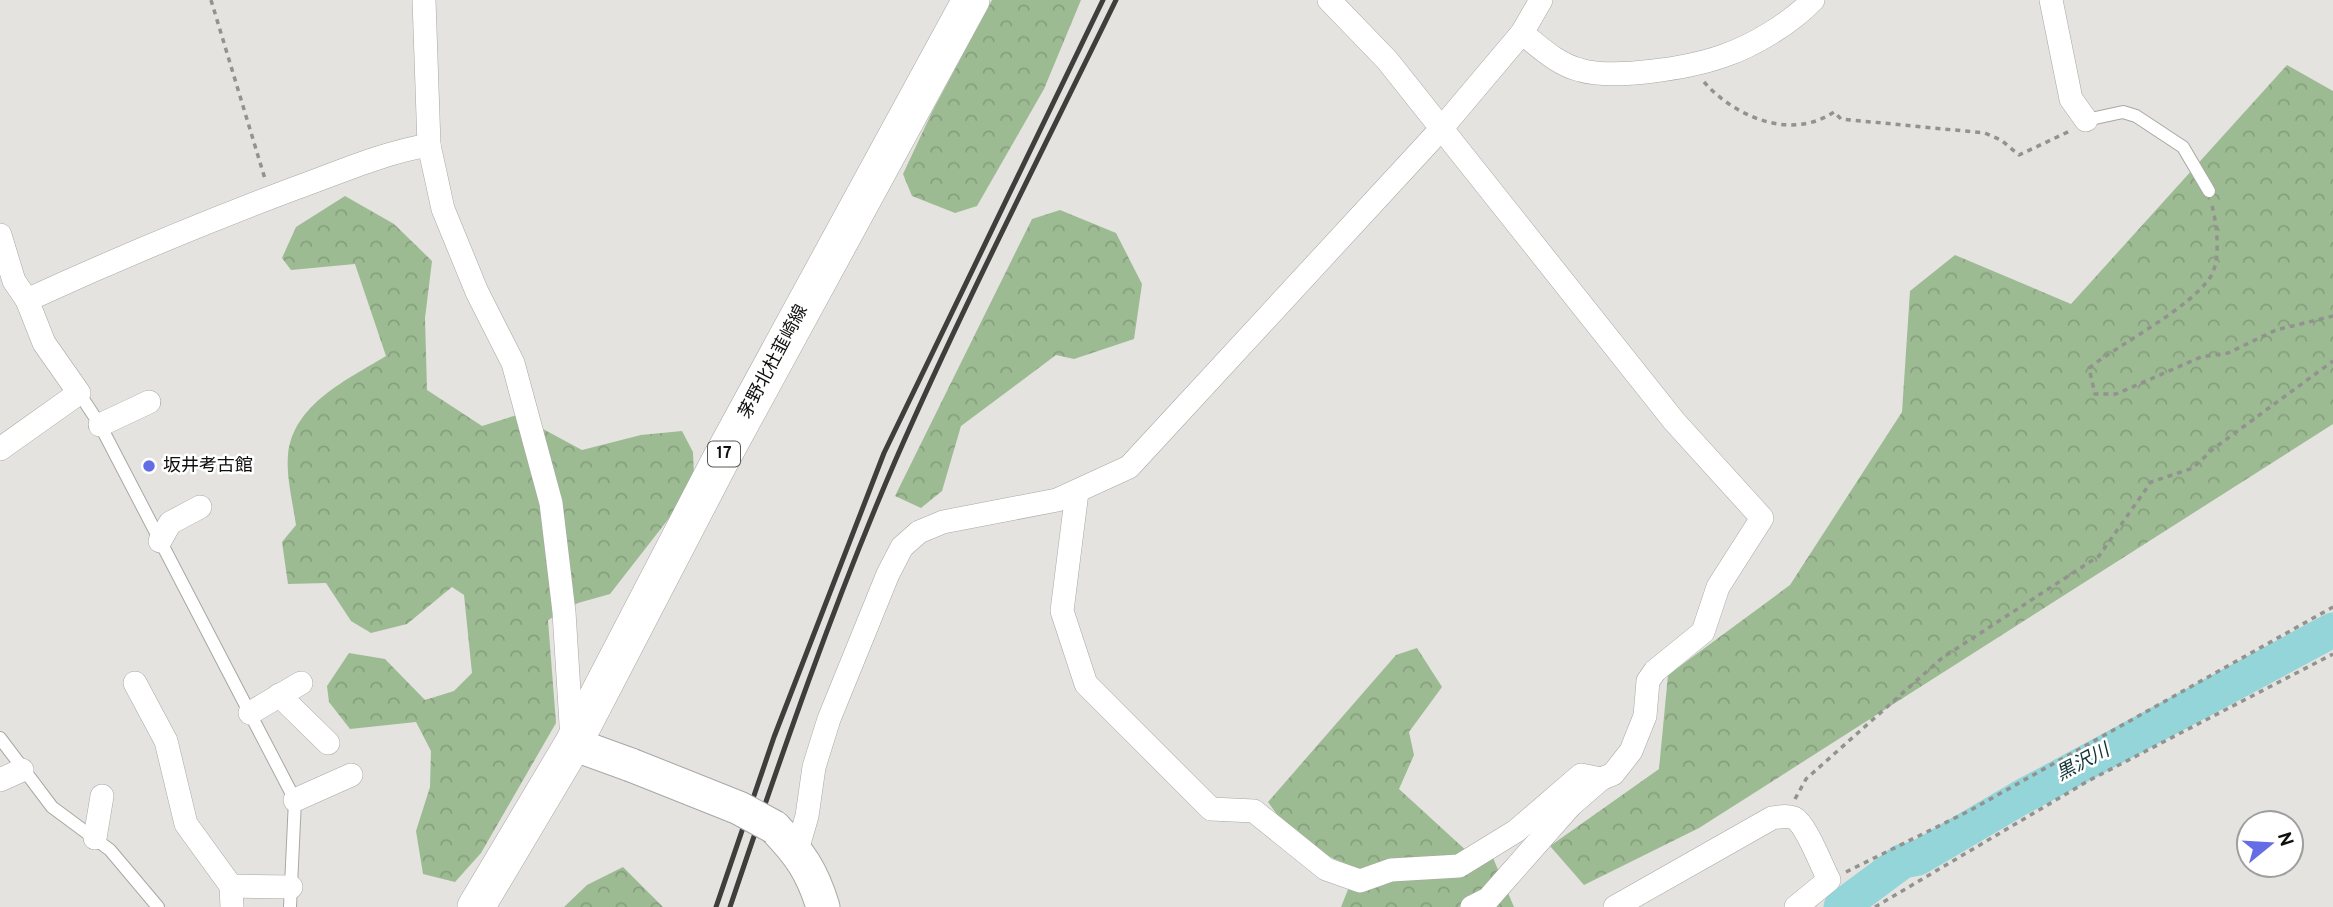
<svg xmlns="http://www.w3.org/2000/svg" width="2333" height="907" font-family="Overpass,'Noto Sans JP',sans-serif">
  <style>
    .forest { fill: url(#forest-crowns) }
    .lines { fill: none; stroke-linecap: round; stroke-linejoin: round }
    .river { stroke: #94d5da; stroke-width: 35 }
    .lane-casing { stroke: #a8a7a4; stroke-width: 14 }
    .street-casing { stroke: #a8a7a4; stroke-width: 24 }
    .secondary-casing { stroke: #a8a7a4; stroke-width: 35 }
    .primary-casing { stroke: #a8a7a4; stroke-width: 38 }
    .path { stroke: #92928f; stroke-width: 3.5; stroke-dasharray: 5 5; stroke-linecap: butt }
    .lane { stroke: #fff; stroke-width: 12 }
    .street { stroke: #fff; stroke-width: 23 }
    .secondary { stroke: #fff; stroke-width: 33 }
    .primary { stroke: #fff; stroke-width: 37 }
    .rail { stroke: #3e3e3c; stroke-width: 5 }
    .secondary-bridge-casing { stroke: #a8a7a4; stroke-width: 35; stroke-linecap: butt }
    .secondary-bridge { stroke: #fff; stroke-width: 33 }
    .poi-dot { fill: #646de6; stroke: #fff; stroke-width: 2.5 }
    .labels { text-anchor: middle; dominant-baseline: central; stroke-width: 5; stroke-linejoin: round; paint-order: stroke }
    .shield { fill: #fff; stroke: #585857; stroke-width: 2 }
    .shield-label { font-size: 16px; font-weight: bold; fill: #10100f }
    .street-label { font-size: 18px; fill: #10100f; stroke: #fff }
    .poi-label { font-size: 18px; fill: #10100f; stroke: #fff; text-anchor: start }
    .water-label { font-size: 19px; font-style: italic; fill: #123336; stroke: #fff }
  </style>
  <defs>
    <pattern id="forest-crowns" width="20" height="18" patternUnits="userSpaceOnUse" patternTransform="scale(1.75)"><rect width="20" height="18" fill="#9dbb92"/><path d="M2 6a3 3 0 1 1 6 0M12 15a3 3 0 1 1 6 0" fill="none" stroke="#86a07d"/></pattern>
  </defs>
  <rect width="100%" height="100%" fill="#e4e3e0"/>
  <g class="forest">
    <polygon points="992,0 1081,0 1044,89 977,206 955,213 912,196 903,174 932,112"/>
    <polygon points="2287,65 2333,91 2333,424 1699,828 1584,885 1550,846 1659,769 1668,675 1790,585 1902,412 1910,291 1955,255 2071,304"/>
    <path d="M345,196L394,224L432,261L425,318L427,390L482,426L517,415L582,450L641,435L682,431L693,452L694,476L677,508L610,594L578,603L548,620L556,723L481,853L455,882L423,874L416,831L430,787L431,751L416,722L350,729L329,702L327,686L349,653L385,659L425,700L454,691L472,673L464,595L452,587L407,624L371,633L351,621L326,583L288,584L282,542L296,525C293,503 286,477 288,455C293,404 347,380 386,356L355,264L291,270L282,258L296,227Z"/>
    <polygon points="1060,210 1116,233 1142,284 1134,339 1074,359 1056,355 961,426 942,491 921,508 895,496 1032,219"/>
    <polygon points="1417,648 1442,687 1409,732 1414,755 1399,789 1470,854 1490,851 1514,907 1341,907 1351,882 1345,864 1295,840 1268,802 1396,655"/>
    <polygon points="623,867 663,907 564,907 587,885"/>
  </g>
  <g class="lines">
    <polyline class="river" points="1841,907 1903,861 1918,858 2020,798 2333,630"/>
    <defs>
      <g id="lane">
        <polyline points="2086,120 2123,112 2136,116 2183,147 2209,191"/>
        <polyline points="79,393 100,425 295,800 290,907"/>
        <polyline points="0,738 52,807 110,850 158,907"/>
      </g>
      <g id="street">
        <polyline points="424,0 429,145 443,209 477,292 513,363 551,503 564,612 572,740"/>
        <polyline points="1329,0 1387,60 1674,421 1762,518 1718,587 1703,632 1655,671 1648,681 1645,716 1631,751 1613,774 1601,779 1571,805 1488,899 1472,907"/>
        <polyline points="2051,0 2071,99 2086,120"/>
        <path d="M1522,33C1541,48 1557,64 1580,70C1614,80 1689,68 1723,56C1753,46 1791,23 1813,0"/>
        <polyline points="0,235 14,281 27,300"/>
        <polyline points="100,425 149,402"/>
        <path d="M0,449L79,393L44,343L27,300C114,260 203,223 293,189C338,173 382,153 429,145"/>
        <polyline points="1077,492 1062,611 1086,684 1211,809 1254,811 1326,869 1360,881 1391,870 1459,866 1516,831 1581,775 1601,779"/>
        <polyline points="160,541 170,523 200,507"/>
        <polyline points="135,683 166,741 186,824 231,886 232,907"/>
        <polyline points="279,695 328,743"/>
        <polyline points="250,713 301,683"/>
        <polyline points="0,780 22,770"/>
        <polyline points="295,800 351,775"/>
        <polyline points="95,838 102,796"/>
        <polyline points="797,850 807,816 814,767 829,719 888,574 902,547 919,532 943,522 1057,500 1129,467 1441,129 1522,33 1541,0"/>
        <polyline points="231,886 291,887"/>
        <path d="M1615,907L1772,818C1779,817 1787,815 1794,818C1806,824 1822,867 1829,880L1796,907"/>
      </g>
      <g id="secondary">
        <polyline points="573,744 631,765"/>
        <path d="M774,827C800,854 812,871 823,907"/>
      </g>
      <polyline id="primary" points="476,907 573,744 721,459 971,0"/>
    </defs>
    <use href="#lane" class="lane-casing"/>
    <use href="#street" class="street-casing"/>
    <use href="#secondary" class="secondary-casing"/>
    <use href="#primary" class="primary-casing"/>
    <g class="path">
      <polyline points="211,0 265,179"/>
      <path d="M1704,82C1735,117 1791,141 1834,112L1841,119L1985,133L2001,140L2019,155L2070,131"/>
      <path d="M2212,206C2217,224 2221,259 2211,276C2191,308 2121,343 2089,368L2095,394H2116L2201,357L2228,353L2276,330L2333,316"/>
      <polyline points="1795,799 1806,779 1942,658 2099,556 2151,482 2193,468 2213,449 2333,361"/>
      <polyline points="1846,872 1969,811 2333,607"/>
      <polyline points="1875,907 2088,781 2333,654"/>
    </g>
    <use href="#lane" class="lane"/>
    <use href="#street" class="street"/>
    <use href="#secondary" class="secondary"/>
    <use href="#primary" class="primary"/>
    <g class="rail">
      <polyline points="716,907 774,737 884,453 1103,0"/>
      <path d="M730,907C781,756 833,605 896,459C964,304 1042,152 1116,0"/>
    </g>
    <defs>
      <polyline id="secondary-bridge" points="631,765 739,808 774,827"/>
    </defs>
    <use href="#secondary-bridge" class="secondary-bridge-casing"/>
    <use href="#secondary-bridge" class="secondary-bridge"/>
  </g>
  <circle class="poi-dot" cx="149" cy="466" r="7"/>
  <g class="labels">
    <rect class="shield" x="708" y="441.5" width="32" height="25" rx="5"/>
    <g class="shield-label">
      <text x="724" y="454">17</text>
    </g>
    <g class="street-label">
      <text transform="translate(774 362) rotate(-62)">茅野北杜韮崎線</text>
    </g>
    <g class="poi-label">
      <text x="163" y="466">坂井考古館</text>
    </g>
    <g class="water-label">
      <text transform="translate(2083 763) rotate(-28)">黒沢川</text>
    </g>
  </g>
  <g transform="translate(2270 844) rotate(72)"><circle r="33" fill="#ffffff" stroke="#9f9f9f" stroke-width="2"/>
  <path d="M0-5L12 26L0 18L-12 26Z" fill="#646de6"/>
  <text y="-10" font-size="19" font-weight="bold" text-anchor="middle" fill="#10100f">N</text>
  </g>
</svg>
